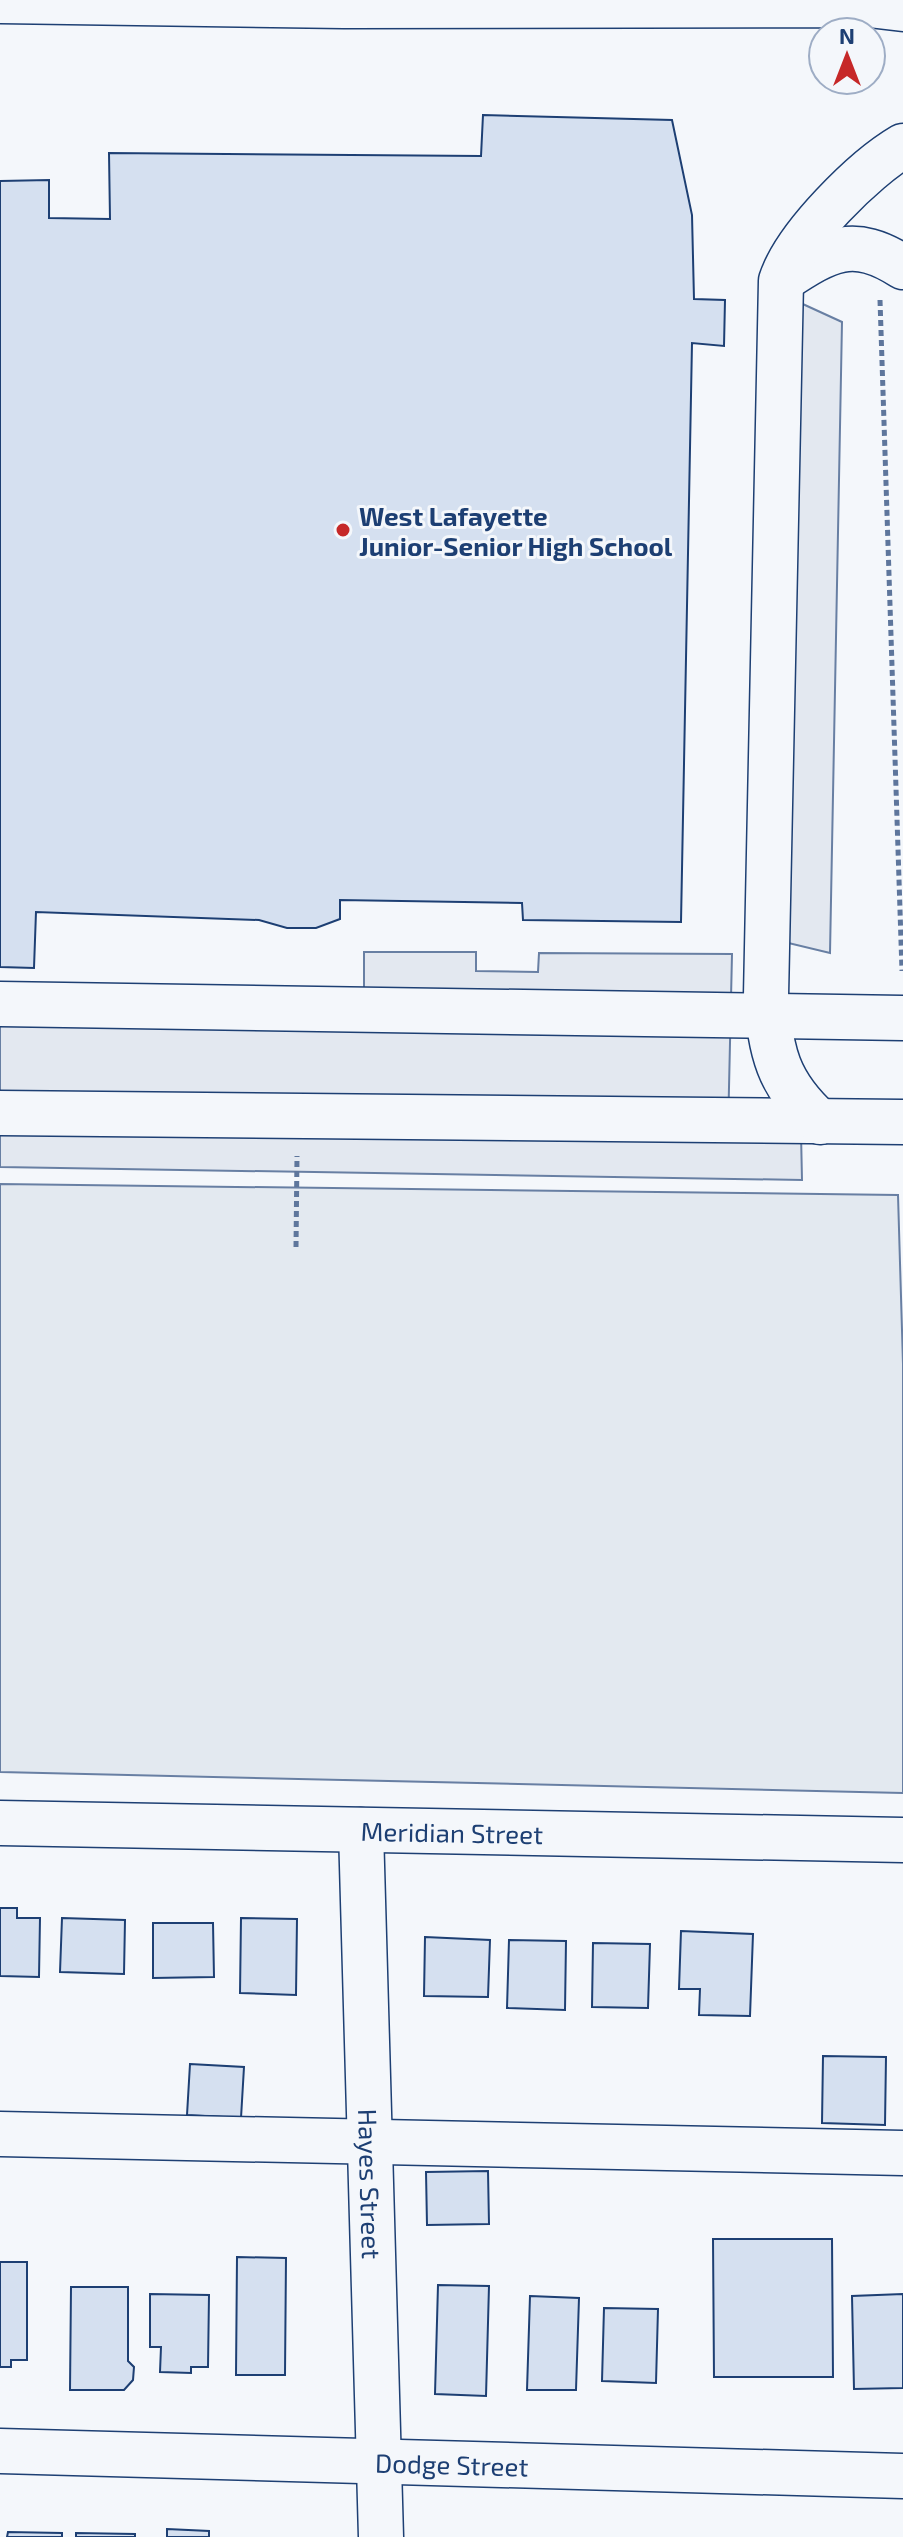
<svg xmlns="http://www.w3.org/2000/svg" width="903" height="2537" font-family="'Exo 2',sans-serif">
  <style>
    .green { fill: #e3e9f0; stroke: #687fa3; stroke-width: 2 }
    .parking { fill: #e3e8f0; stroke: #687fa3; stroke-width: 2 }
    .building { fill: #d5e0f0; stroke: #1d3f73; stroke-width: 2 }
    .lines { fill: none; stroke-linecap: round; stroke-linejoin: round }
    .minor-casing { stroke: #1d3f73; stroke-width: 47 }
    .path { stroke: #5e769c; stroke-width: 5; stroke-dasharray: 6 4; stroke-linecap: butt }
    .minor { stroke: #f4f7fb; stroke-width: 44 }
    .poi-dot { fill: #c62828; stroke: #f4f7fb; stroke-width: 3 }
    .labels { text-anchor: middle; dominant-baseline: central; stroke-width: 6; stroke-linejoin: round; paint-order: stroke }
    .poi-label { font-size: 26px; font-weight: bold; fill: #1d3f73; stroke: #f4f7fb; text-anchor: start }
    .street-label { font-size: 26px; fill: #1d3f73; stroke: #f4f7fb }
  </style>
  <rect width="100%" height="100%" fill="#f4f7fb"/>
  <polygon class="green" points="0,1184 898,1195 903,1364 903,1793 0,1772"/>
  <g class="parking">
    <polygon points="794,300 842,322 830,953 780,941"/>
    <polygon points="364,952 476,952 476,971 538,972 539,953 732,954 728,1132 801,1133 802,1180 0,1167 0,991 364,990"/>
  </g>
  <g class="building">
    <polygon points="483,115 672,120 692,215 694,299 725,300 724,346 692,343 681,922 523,920 522,903 340,900 340,919 316,928 287,928 259,920 36,912 34,968 0,967 0,181 49,180 49,218 110,219 109,153 481,156"/>
    <polygon points="0,1908 17,1908 17,1918 40,1918 39,1977 0,1976"/>
    <polygon points="62,1918 125,1920 124,1974 60,1972"/>
    <polygon points="241,1918 297,1919 296,1995 240,1993"/>
    <polygon points="153,1923 213,1923 214,1977 153,1978"/>
    <polygon points="681,1931 753,1934 750,2016 699,2015 700,1989 679,1989"/>
    <polygon points="425,1937 490,1940 488,1997 424,1996"/>
    <polygon points="509,1940 566,1941 565,2010 507,2008"/>
    <polygon points="593,1943 650,1944 648,2008 592,2007"/>
    <polygon points="823,2056 886,2057 885,2125 822,2123"/>
    <polygon points="190,2064 244,2067 241,2118 187,2115"/>
    <polygon points="488,2171 489,2224 427,2225 426,2172"/>
    <polygon points="713,2239 832,2239 833,2377 714,2377"/>
    <polygon points="237,2257 286,2258 285,2375 236,2375"/>
    <polygon points="0,2262 27,2262 27,2360 11,2360 11,2367 0,2367"/>
    <polygon points="438,2285 489,2286 486,2396 435,2394"/>
    <polygon points="71,2287 128,2287 128,2361 134,2367 133,2380 124,2390 70,2390"/>
    <polygon points="150,2294 209,2295 208,2367 191,2367 191,2373 160,2372 161,2347 150,2347"/>
    <polygon points="903,2294 903,2388 854,2389 852,2296"/>
    <polygon points="530,2296 579,2298 576,2390 527,2390"/>
    <polygon points="604,2308 658,2309 656,2383 602,2381"/>
    <polygon points="167,2529 209,2531 209,2537 167,2537"/>
    <polygon points="8,2532 62,2533 62,2537 7,2537"/>
    <polygon points="76,2533 135,2534 135,2537 76,2537"/>
  </g>
  <g class="lines">
    <defs>
      <g id="minor">
        <polyline points="0,1 344,6 869,5 903,9"/>
        <path d="M782,280C829,249 853,235 903,267"/>
        <polyline points="0,1004 903,1018"/>
        <polyline points="0,1113 903,1122"/>
        <path d="M820,1122C777,1083 771,1052 766,996L781,281C795,237 864,169 903,146"/>
        <path id="s1" d="M0,1823L903,1840"/>
        <path id="s2" d="M361,1830L381,2537"/>
        <polyline points="0,2134 903,2153"/>
        <path id="s3" d="M0,2451L903,2476"/>
      </g>
    </defs>
    <use href="#minor" class="minor-casing"/>
    <g class="path">
      <polyline points="880,300 902,971"/>
      <polyline points="296,1247 297,1156"/>
    </g>
    <use href="#minor" class="minor"/>
  </g>
  <circle class="poi-dot" cx="343" cy="530" r="8"/>
  <g class="labels">
    <g class="poi-label">
      <text x="359" y="515">West Lafayette<tspan x="359" dy="30">Junior-Senior High School</tspan></text>
    </g>
    <g class="street-label">
      <text stroke="none"><textPath href="#s1" startOffset="452">Meridian Street</textPath></text>
      <text stroke="none"><textPath href="#s2" startOffset="354">Hayes Street</textPath></text>
      <text stroke="none"><textPath href="#s3" startOffset="452">Dodge Street</textPath></text>
    </g>
  </g>
  <g transform="translate(847 56)"><circle r="38" fill="#f4f7fb" stroke="#9eadc5" stroke-width="2"/>
  <path d="M0-6L14 30L0 20L-14 30Z" fill="#c62828"/>
  <text y="-12" font-size="22" font-weight="bold" text-anchor="middle" fill="#1d3f73">N</text>
  </g>
</svg>
